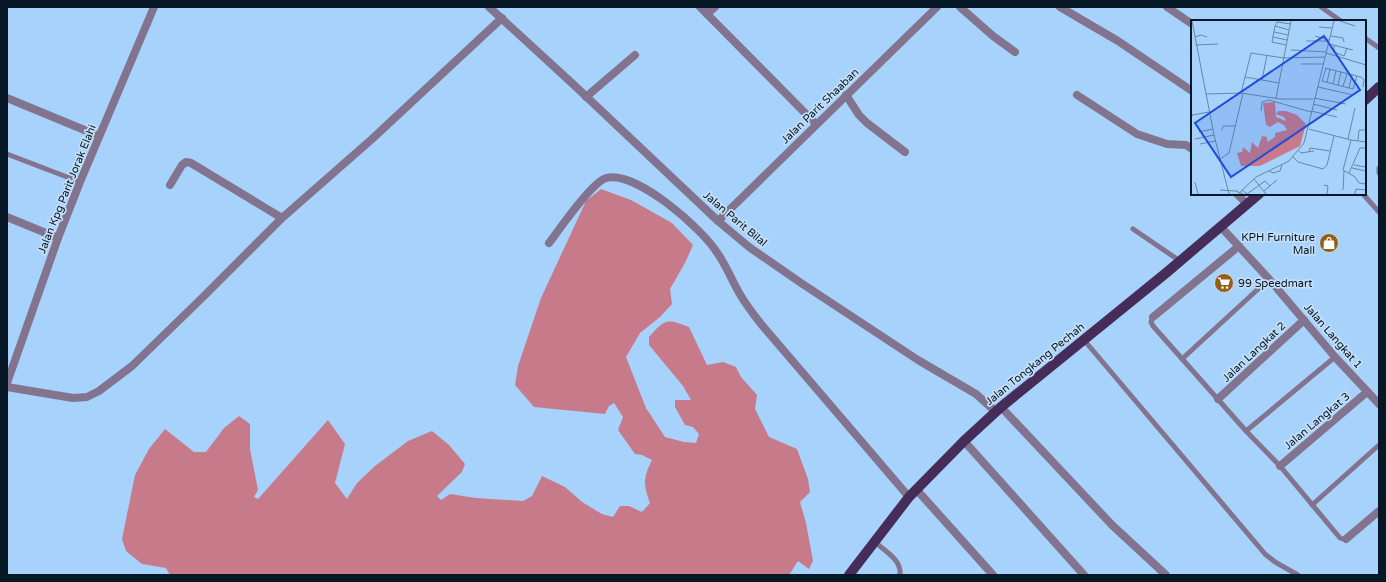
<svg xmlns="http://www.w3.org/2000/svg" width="1386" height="582" font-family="'Varela Round',sans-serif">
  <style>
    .water { fill: #c77b8a }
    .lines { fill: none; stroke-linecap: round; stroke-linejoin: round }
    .lane { stroke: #82748f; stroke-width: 5 }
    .street { stroke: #82748f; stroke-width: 8 }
    .primary { stroke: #452c59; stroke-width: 10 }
    .labels { text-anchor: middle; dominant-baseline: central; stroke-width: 3.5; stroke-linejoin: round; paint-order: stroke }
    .street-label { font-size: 11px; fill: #061725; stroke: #c4def7 }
    .poi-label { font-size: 11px; fill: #061725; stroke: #c4def7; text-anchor: end }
    .inset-road { fill: none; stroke: #6787a6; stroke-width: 1 }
    .view { fill: #1d4ed8; fill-opacity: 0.15; stroke: #1d4ed8; stroke-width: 2 }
    .inset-edge { fill: none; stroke: #061725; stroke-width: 2 }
  </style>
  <rect width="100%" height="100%" fill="#a7d2fc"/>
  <path class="water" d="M601,189L631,200L672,223L693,245L685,263L670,289L672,304L660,317L640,333L626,357L646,408L665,437L684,442L696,443L699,434L693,427L685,425L675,407V400H691L683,386L649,345V337C665,319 666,318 689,327L707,365L723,362L736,367L741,377L757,395L755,409L769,437L797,449L808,479L810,492L800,502L806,523L811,550L813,561L809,569L798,561L789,575H170L166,568L142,564L126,551L122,539L135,475L149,449L165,429L194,452H206L224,428L239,416L250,424V449L258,490L254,497L258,499L328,420L345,444L335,483L347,499L357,483L375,466L408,441L432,431L449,445L465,464L462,472L437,496L441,500L450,494L476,498L523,501L532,496L542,476L565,487L582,502L602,514L613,517L620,506H629L642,512L650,503C643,483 643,479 652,460L642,455L635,454L618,430L623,417L614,403L609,406L605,414L534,407L515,385L518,366L541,298L586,201Z"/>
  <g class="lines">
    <g class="lane">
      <polyline points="1321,7 1341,21"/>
      <polyline points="1365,38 1379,48"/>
      <polyline points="7,154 80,182"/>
      <polyline points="1379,168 1379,173"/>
      <polyline points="1363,194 1379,212"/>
      <polyline points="1133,229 1180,261"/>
      <polyline points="1153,317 1151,322 1153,326 1246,431 1280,466 1340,538 1343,539 1346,539"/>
      <polyline points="1084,340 1265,554 1275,562 1298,575"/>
      <polyline points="1182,359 1269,279"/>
      <polyline points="1246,431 1335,357"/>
      <polyline points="1312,505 1379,445"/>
      <path d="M875,542C885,551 902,560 900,575"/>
    </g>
    <g class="street">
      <polyline points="489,7 574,85 718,221 749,247 801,283 918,360 976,394 996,412"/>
      <polyline points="700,7 816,124"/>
      <polyline points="960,7 993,36 1015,52"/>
      <polyline points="1060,7 1118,41 1192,91"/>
      <polyline points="1167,7 1192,24"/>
      <polyline points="707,14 715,7"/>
      <polyline points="846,95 859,115 867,123 905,152"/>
      <polyline points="1077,95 1137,134 1167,144 1186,145 1192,149"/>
      <polyline points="586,97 635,55"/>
      <polyline points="7,98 99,136"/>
      <polyline points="170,185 182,165 186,162 191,163 282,218"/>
      <polyline points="1237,194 1247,204"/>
      <polyline points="7,217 58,238"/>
      <polyline points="718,221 937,7"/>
      <polyline points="1221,227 1269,279 1335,357 1379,404"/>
      <path d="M549,243C559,230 592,182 606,178C636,170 703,229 718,254C727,267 733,283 741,296C747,306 754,315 761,324L909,497"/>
      <polyline points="1153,317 1239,246"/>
      <polyline points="7,383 58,238 80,182 154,7"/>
      <polyline points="7,387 73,398 87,397 99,391 132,366 203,297 282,218 372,139 502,18"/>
      <polyline points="1218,399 1304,320"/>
      <polyline points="1001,407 1112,525 1166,575"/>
      <polyline points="964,441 1084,575"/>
      <polyline points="1280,466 1367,392"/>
      <polyline points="916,489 993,575"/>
      <polyline points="1346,539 1379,511"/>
    </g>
    <g class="primary">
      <polyline points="1365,100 1379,87"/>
      <polyline points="849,575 909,497 964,441 1001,407 1166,273 1259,194"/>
    </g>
  </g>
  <defs>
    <symbol id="shop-disc" viewBox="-11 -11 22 22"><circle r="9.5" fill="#955e16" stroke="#c4def7"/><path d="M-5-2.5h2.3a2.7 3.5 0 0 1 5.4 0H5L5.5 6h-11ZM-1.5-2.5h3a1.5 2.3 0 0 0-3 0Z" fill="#fff"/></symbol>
    <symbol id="supermarket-disc" viewBox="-11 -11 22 22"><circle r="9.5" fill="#955e16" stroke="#c4def7"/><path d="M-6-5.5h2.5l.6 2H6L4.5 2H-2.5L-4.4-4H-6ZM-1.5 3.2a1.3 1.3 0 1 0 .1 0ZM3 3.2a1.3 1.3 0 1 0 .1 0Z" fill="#fff"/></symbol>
  </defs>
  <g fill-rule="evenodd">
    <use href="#shop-disc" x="1318" y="232" width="22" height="22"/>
    <use href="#supermarket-disc" x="1213" y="272" width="22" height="22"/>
  </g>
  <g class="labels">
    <g class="street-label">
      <text transform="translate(820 106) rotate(-44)">Jalan Parit Shaaban</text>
      <text transform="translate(67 189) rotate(-68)">Jalan Kpg Parit Jorak Elahi</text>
      <text transform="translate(735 219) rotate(40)">Jalan Parit Bilal</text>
      <text transform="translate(1333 336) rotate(49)">Jalan Langkat 1</text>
      <text transform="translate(1254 352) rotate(-43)">Jalan Langkat 2</text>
      <text transform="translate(1035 364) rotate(-39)">Jalan Tongkang Pechah</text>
      <text transform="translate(1317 421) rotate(-40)">Jalan Langkat 3</text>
    </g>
    <g class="poi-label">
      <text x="1315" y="237">KPH Furniture<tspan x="1315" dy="13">Mall</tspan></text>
      <text x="1238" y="283" text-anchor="start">99 Speedmart</text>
    </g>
  </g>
  <g transform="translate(1191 20)">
    <rect width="175" height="175" fill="#a7d2fc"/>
    <path d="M84,82L85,97L95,101L93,97L85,94L87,91H95L106,95L115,104L109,126L69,146H50L46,133L51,132L52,127L59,133L61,122L67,128L71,116L76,117V122L84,117V113L96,110L93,105L87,102L79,107L75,105L72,83Z" fill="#c77b8a"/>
    <path class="inset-road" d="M1,1L23,115L38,174M149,1L164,6M84,6L98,10M128,7L141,8M83,12L97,15M124,16L138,20M140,16L152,18L153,22M4,17L10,15L16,17M82,17L96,20M115,21H138M138,24L162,30M5,25L27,24M95,25L81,22L84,6L86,2L100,4M143,26V32L153,36L156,28M100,30L135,32M135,33L175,45M110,44H133M134,48L170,57L173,60L172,67M135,48L131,61L162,69L166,56M54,57L88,63M71,60L76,35M136,62L139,49M142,64L145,51M147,65L150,52M152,66L156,54M127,67L162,75M158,68L161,55M50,73L60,33L93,38L134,37M15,74L50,73L89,79H122M85,78L100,1M123,78L155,84M122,84L146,90M70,91L71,82L78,80L120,92M120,91L146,97M0,100L1,95L18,92M118,109L160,120L152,150L164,157L168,163L175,164M31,110L32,106H44M8,112L22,109M4,119L23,115M157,119L164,88M160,120L175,122M167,120L168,110H175M9,124L24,121M108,131L110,133L123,131M118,132L119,128L139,131M102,137L107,142L132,149L136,145L143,116M29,139L38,133L52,73M163,145L175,147M161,148L175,151M78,151L82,153L89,151L91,145M158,153L169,128H175M63,159L75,174M4,162L7,174M133,165L137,166L136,174M29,170L45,171L52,174M51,170L56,174L74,161L79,166M152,170L153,151M73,171L86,160M47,174L65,157L98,141L113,123L143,1M164,174L165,169L175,170"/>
    <path class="view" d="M133,16L169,70L40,157L4,103Z"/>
    <rect width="175" height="175" class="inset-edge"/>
  </g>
  <rect width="1386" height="582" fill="none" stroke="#061725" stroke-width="16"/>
</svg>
